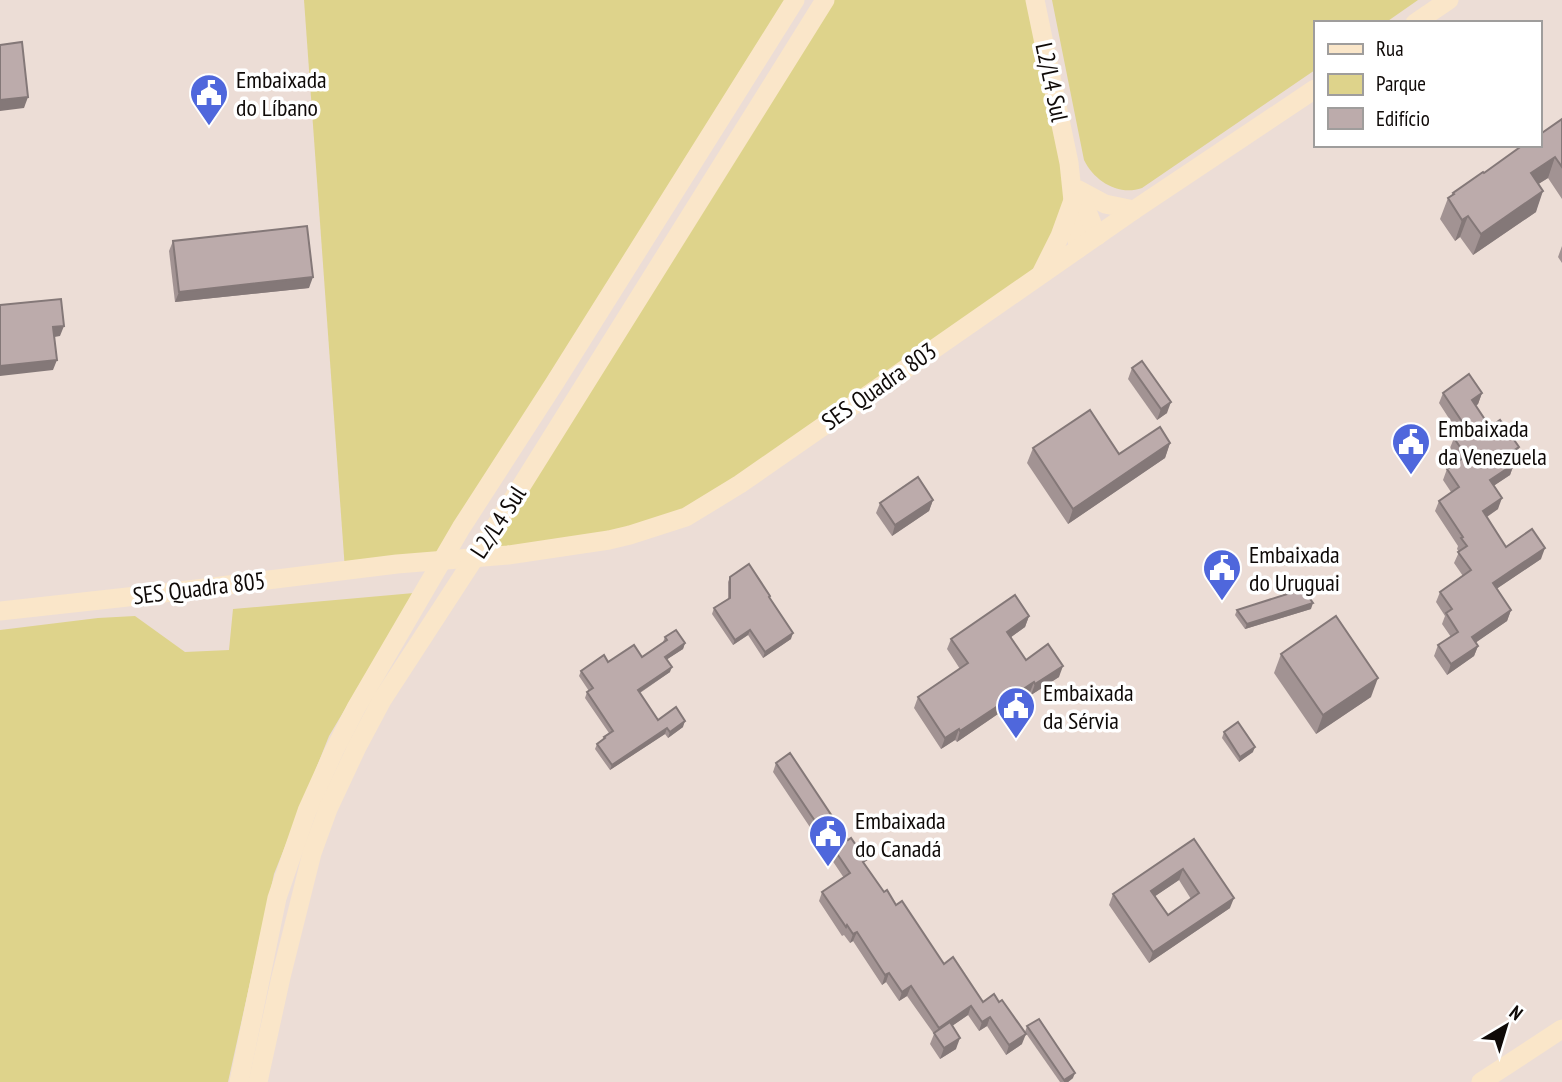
<svg xmlns="http://www.w3.org/2000/svg" width="1562" height="1082" font-family="'PT Sans Narrow',sans-serif">
  <style>
    .green { fill: #ded38b }
    .lines { fill: none; stroke-linecap: round; stroke-linejoin: round }
    .secondary { stroke: #fae6c9; stroke-width: 19 }
    .wall { fill: #a29393; fill-rule: evenodd }
    .shaded-wall { fill: #847878 }
    .building { fill: #bcabab; stroke: #847878; stroke-width: 2; fill-rule: evenodd }
    .labels { text-anchor: middle; dominant-baseline: central; stroke-width: 7; stroke-linejoin: round; paint-order: stroke }
    .poi-label { font-size: 24px; fill: #0f0a08; stroke: #fff; text-anchor: start }
    .street-label { font-size: 24px; fill: #0f0a08; stroke: #fff }
  </style>
  <rect width="100%" height="100%" fill="#ecddd6"/>
  <g class="green">
    <polygon points="304,0 795,0 445,555 345,570"/>
    <polygon points="825,0 1034,0 1073,200 1040,276 686,517 508,555 483,545"/>
    <path d="M1052,0H1418L1385,23H1315V70L1142,188C1119,196 1095,182 1084,160Z"/>
    <polygon points="414,593 329,736 274,874 228,1082 0,1082 0,630 98,618 135,616 185,652 229,650 233,609"/>
  </g>
  <g class="lines">
    <g class="secondary">
      <polyline points="1035,0 1069,163 1078,249"/>
      <polyline points="1415,23 1449,0"/>
      <polyline points="1079,190 1105,204 1134,210"/>
      <polyline points="1079,191 1097,236"/>
      <polyline points="1042,272 1060,236 1072,203"/>
      <polyline points="0,611 164,593 397,564 508,555 609,540 630,535 686,517 740,484 1134,210 1315,89"/>
      <polyline points="239,1082 277,898 307,811 334,751 356,708 461,528 554,384 795,0"/>
      <polyline points="258,1082 281,977 312,853 328,809 357,747 382,700 520,488 825,0"/>
      <polyline points="1481,1082 1562,1029"/>
    </g>
  </g>
  <g class="wall">
    <polygon points="1562,119 1562,199 1548,178 1538,184 1536,212 1473,255 1460,237 1455,241 1440,219 1448,198 1452,195 1453,193 1484,173 1508,157 1509,155"/>
    <polygon points="173,241 309,288 175,302 169,251"/>
    <polygon points="1562,246 1562,263 1558,257"/>
    <polygon points="1132,368 1167,413 1157,420 1128,379"/>
    <polygon points="1443,393 1482,393 1478,404 1476,406 1490,427 1519,447 1515,458 1511,460 1514,464 1510,475 1493,486 1498,509 1487,517 1506,547 1541,559 1496,589 1511,610 1507,621 1476,642 1478,646 1474,656 1447,675 1434,656 1438,645 1451,637 1442,624 1445,616 1436,602 1440,592 1463,576 1454,563 1459,552 1457,549 1458,546 1435,511 1439,501 1451,492 1443,480 1447,469 1459,461 1450,448 1454,438 1459,434 1439,403"/>
    <polygon points="1170,443 1165,458 1068,524 1027,463 1033,448 1119,454"/>
    <polygon points="933,500 929,511 892,536 876,513 880,503"/>
    <polygon points="730,577 769,598 791,639 763,658 748,635 733,645 712,614 714,608 728,599 728,582"/>
    <polygon points="1311,609 1245,629 1235,615 1237,610"/>
    <polygon points="1029,616 1025,627 1011,637 1026,660 1059,677 1031,695 1030,692 957,742 955,740 941,749 914,708 918,697 960,669 947,649 951,639"/>
    <polygon points="665,637 685,643 683,649 667,659 670,672 640,693 658,720 683,727 668,738 665,734 610,770 595,749 597,744 603,740 604,737 609,733 585,698 587,692 589,691 579,676 581,671 608,662 642,657 663,642"/>
    <polygon points="1281,654 1371,697 1316,734 1274,673"/>
    <polygon points="1224,732 1253,752 1239,762 1222,738"/>
    <polygon points="776,763 864,864 884,892 896,905 944,964 983,1002 1022,1044 1006,1055 987,1026 979,1031 968,1015 952,1026 956,1049 940,1059 930,1044 934,1034 907,996 899,1001 886,982 882,985 853,941 850,943 844,935 842,936 819,901 822,892 844,878 773,772"/>
    <path d="M1194,839L1230,908L1149,963L1109,905L1113,894ZM1179,880L1191,899L1168,915L1155,896Z"/>
    <polygon points="1027,1026 1073,1078 1068,1082 1060,1082 1025,1032"/>
  </g>
  <g class="shaded-wall">
    <polygon points="28,97 24,108 0,111 0,100"/>
    <polygon points="1555,157 1548,178 1523,194 1531,173"/>
    <polygon points="1543,191 1536,212 1473,255 1481,234"/>
    <polygon points="1468,216 1460,237 1455,241 1462,220"/>
    <polygon points="313,277 309,288 175,302 179,292"/>
    <polygon points="64,326 60,336 49,338 53,327"/>
    <polygon points="57,360 53,370 0,376 0,366"/>
    <polygon points="1482,393 1478,404 1468,411 1472,400"/>
    <polygon points="1171,402 1167,413 1157,420 1161,409"/>
    <polygon points="1170,443 1165,458 1068,524 1073,509"/>
    <polygon points="1519,447 1515,458 1503,466 1507,455"/>
    <polygon points="1514,464 1510,475 1486,491 1490,480"/>
    <polygon points="1502,498 1498,509 1479,522 1483,511"/>
    <polygon points="933,500 929,511 892,536 895,525"/>
    <polygon points="1545,548 1541,559 1489,594 1493,583"/>
    <polygon points="1313,603 1311,609 1245,629 1247,624"/>
    <polygon points="1511,610 1507,621 1468,648 1472,637"/>
    <polygon points="1029,616 1025,627 1003,643 1007,632"/>
    <polygon points="750,630 748,635 733,645 735,640"/>
    <polygon points="793,633 791,639 763,658 765,652"/>
    <polygon points="685,643 683,649 663,662 665,657"/>
    <polygon points="1478,646 1474,656 1447,675 1451,664"/>
    <polygon points="1063,666 1059,677 1031,695 1035,684"/>
    <polygon points="672,667 670,672 636,695 638,690"/>
    <polygon points="1378,678 1371,697 1316,734 1323,715"/>
    <polygon points="1034,682 1030,692 957,742 960,731"/>
    <polygon points="685,721 683,727 668,738 670,732"/>
    <polygon points="667,728 665,734 610,770 612,765"/>
    <polygon points="959,729 955,740 941,749 945,738"/>
    <polygon points="1255,747 1253,752 1239,762 1240,757"/>
    <polygon points="1183,869 1179,880 1148,901 1151,891"/>
    <polygon points="1234,898 1230,908 1149,963 1153,952"/>
    <polygon points="857,932 853,941 850,943 853,934"/>
    <polygon points="889,973 886,982 882,985 885,975"/>
    <polygon points="911,986 907,996 899,1001 902,992"/>
    <polygon points="971,1006 968,1015 936,1037 939,1028"/>
    <polygon points="990,1017 987,1026 979,1031 982,1022"/>
    <polygon points="1026,1034 1022,1044 1006,1055 1009,1045"/>
    <polygon points="960,1038 956,1049 940,1059 944,1048"/>
    <polygon points="1075,1073 1073,1078 1068,1082 1064,1082 1064,1080"/>
  </g>
  <g class="building">
    <polygon points="22,42 28,97 0,100 0,45"/>
    <polygon points="1562,119 1562,167 1555,157 1531,173 1543,191 1481,234 1468,216 1462,220 1448,198 1454,194 1453,193 1483,172 1484,173 1523,145 1539,145 1539,135"/>
    <polygon points="307,226 313,277 179,292 173,241"/>
    <polygon points="61,299 64,326 53,327 57,360 0,366 0,305"/>
    <polygon points="1142,361 1171,402 1161,409 1132,368"/>
    <polygon points="1469,374 1482,393 1472,400 1490,427 1500,420 1519,447 1507,455 1514,464 1490,480 1502,498 1483,511 1506,547 1532,529 1545,548 1493,583 1511,610 1472,637 1478,646 1451,664 1438,645 1458,632 1446,613 1452,609 1440,592 1471,570 1458,552 1467,546 1461,538 1463,537 1439,501 1459,487 1447,469 1466,456 1454,438 1467,429 1443,393"/>
    <polygon points="1090,410 1119,454 1160,427 1170,443 1073,509 1033,448"/>
    <polygon points="918,477 933,500 895,525 880,503"/>
    <polygon points="749,564 770,596 769,597 793,633 765,652 750,630 735,640 714,608 730,598 730,577"/>
    <polygon points="1303,589 1313,603 1247,624 1237,610"/>
    <polygon points="1015,595 1029,616 1007,632 1026,660 1048,644 1063,666 1035,684 1034,682 960,731 959,729 945,738 918,697 968,663 951,639"/>
    <polygon points="1336,616 1378,678 1323,715 1281,654"/>
    <polygon points="676,630 685,643 665,657 672,667 638,690 658,720 676,707 685,721 670,732 667,728 612,765 597,744 605,738 604,737 613,731 587,692 593,688 581,671 604,655 608,662 634,645 642,657 667,640 665,637"/>
    <polygon points="1238,722 1255,747 1240,757 1224,732"/>
    <polygon points="790,753 848,840 851,838 866,860 863,862 884,892 887,890 896,905 902,901 944,964 953,957 983,1002 994,994 999,1002 1002,1000 1026,1034 1009,1045 990,1017 982,1022 971,1006 939,1028 911,986 902,992 889,973 885,975 857,932 853,934 847,925 846,927 822,892 850,873 776,763"/>
    <path d="M1194,839L1234,898L1153,952L1113,894ZM1183,869L1199,893L1168,915L1151,891Z"/>
    <polygon points="1039,1019 1075,1073 1064,1080 1027,1026"/>
    <polygon points="950,1022 960,1038 944,1048 934,1033"/>
  </g>
  <defs>
    <symbol id="civic-pin" viewBox="-11 -11 22 30"><path d="M0 17L-7.5 6A9.5 9.5 0 1 1 7.5 6Z" fill="#4f67dc" stroke="#fff"/><path d="M-.6-6.5H3V-4.5H.6V-3L4-1V1h2V6H-6V1h2V-1L-.6-3ZM-1.2 2.5V6h2.4V2.5Z" fill="#fff"/></symbol>
  </defs>
  <g fill-rule="evenodd">
    <use href="#civic-pin" x="187" y="71" width="44" height="60"/>
    <use href="#civic-pin" x="1389" y="420" width="44" height="60"/>
    <use href="#civic-pin" x="1200" y="546" width="44" height="60"/>
    <use href="#civic-pin" x="994" y="684" width="44" height="60"/>
    <use href="#civic-pin" x="806" y="812" width="44" height="60"/>
  </g>
  <g class="labels">
    <g class="poi-label">
      <text x="236" y="79">Embaixada<tspan x="236" dy="28">do Líbano</tspan></text>
      <text x="1438" y="428">Embaixada<tspan x="1438" dy="28">da Venezuela</tspan></text>
      <text x="1249" y="554">Embaixada<tspan x="1249" dy="28">do Uruguai</tspan></text>
      <text x="1043" y="692">Embaixada<tspan x="1043" dy="28">da Sérvia</tspan></text>
      <text x="855" y="820">Embaixada<tspan x="855" dy="28">do Canadá</tspan></text>
    </g>
    <g class="street-label">
      <text transform="translate(1052 82) rotate(78)">L2/L4 Sul</text>
      <text transform="translate(879 386) rotate(-35)">SES Quadra 803</text>
      <text transform="translate(498 522) rotate(-57)">L2/L4 Sul</text>
      <text transform="translate(199 588) rotate(-7)">SES Quadra 805</text>
    </g>
  </g>
  <rect x="1314" y="21" width="228" height="126" fill="#ffffff" stroke="#9f9d9c" stroke-width="2"/>
  <rect x="1328" y="44" width="35" height="10" fill="#fae6c9" stroke="#9f9d9c" stroke-width="2"/>
  <text x="1376" y="56" font-size="21" fill="#0f0a08">Rua</text>
  <rect x="1328" y="74" width="35" height="21" fill="#ded38b" stroke="#9f9d9c" stroke-width="2"/>
  <text x="1376" y="91" font-size="21" fill="#0f0a08">Parque</text>
  <rect x="1328" y="108" width="35" height="21" fill="#bcabab" stroke="#9f9d9c" stroke-width="2"/>
  <text x="1376" y="126" font-size="21" fill="#0f0a08">Edifício</text>
  <g transform="translate(1506 1026) rotate(38)" stroke="#ffffff" stroke-width="5" paint-order="stroke">
  <path d="M0-5L12 26L0 18L-12 26Z" fill="#0f0a08"/>
  <text y="-10" font-size="19" font-weight="bold" text-anchor="middle" fill="#0f0a08">N</text>
  </g>
</svg>
